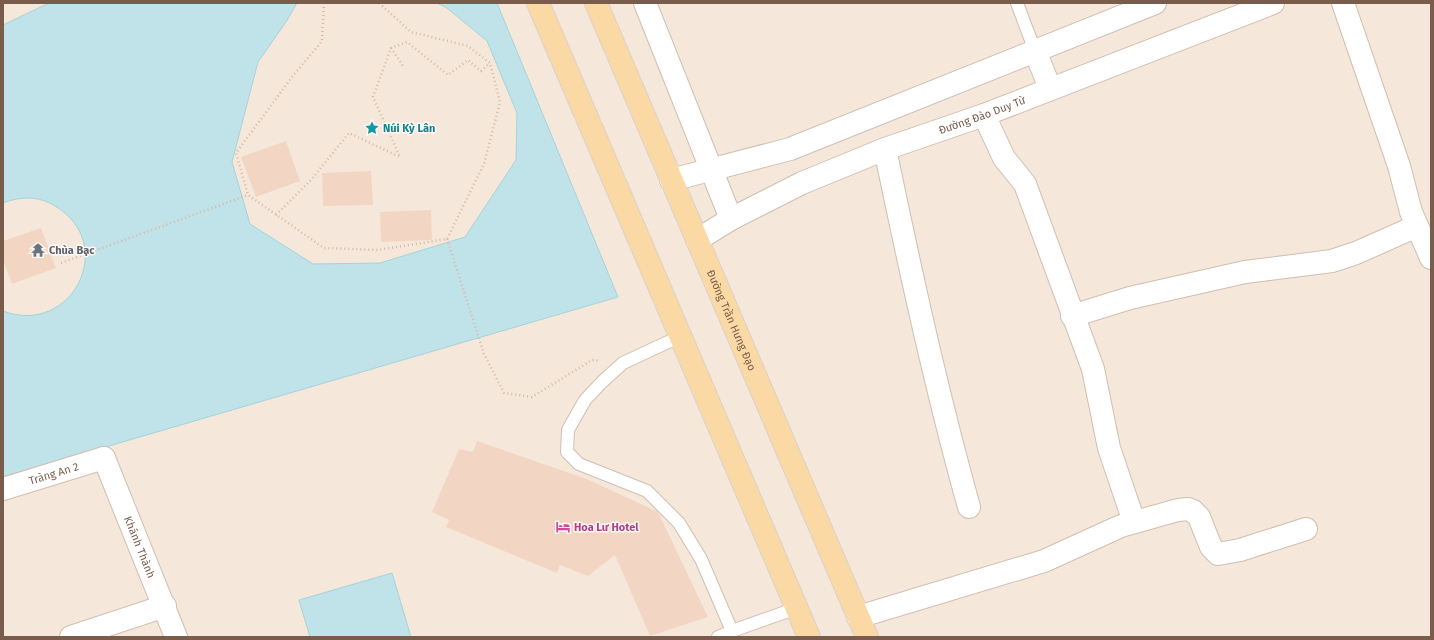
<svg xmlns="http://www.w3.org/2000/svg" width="1434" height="640" font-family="'Fira Sans',sans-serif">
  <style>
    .residential { fill: #f5e8da }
    .water { fill: #bfe3e8; stroke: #a5d3da }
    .building { fill: #f3d5c3 }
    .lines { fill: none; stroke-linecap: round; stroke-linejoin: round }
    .service-casing { stroke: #d1beb0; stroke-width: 14 }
    .minor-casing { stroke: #d1beb0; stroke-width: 24 }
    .tertiary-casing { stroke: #d1beb0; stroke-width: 24 }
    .primary-casing { stroke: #dad1cd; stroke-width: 24 }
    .path { stroke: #d9b8a5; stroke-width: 2.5; stroke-dasharray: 1 3; stroke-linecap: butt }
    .service { stroke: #fff; stroke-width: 12 }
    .minor { stroke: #fff; stroke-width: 22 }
    .tertiary { stroke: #fff; stroke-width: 22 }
    .primary { stroke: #fbd9a5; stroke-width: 22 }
    .labels { text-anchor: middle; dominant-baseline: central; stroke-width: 3; stroke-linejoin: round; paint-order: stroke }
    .street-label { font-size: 11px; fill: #7a5c4d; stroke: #fffaf3 }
    .culture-label { font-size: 11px; font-weight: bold; fill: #0d838f; stroke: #fffaf3; text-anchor: start }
    .worship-label { font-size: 11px; font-weight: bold; fill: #5b616d; stroke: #fffaf3; text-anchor: start }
    .hotel-label { font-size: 11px; font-weight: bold; fill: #b23c85; stroke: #fffaf3; text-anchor: start }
  </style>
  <rect width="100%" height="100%" fill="#fdf6ec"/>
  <rect class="residential" x="3" y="3" width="1428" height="634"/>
  <g class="water">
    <path d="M49,3H297L286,22L258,62L232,162L250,224L313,264L380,263L465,237L516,160L517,113L487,41L447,8L437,3H497L618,297L3,477V311C72,337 119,244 55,206C39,196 21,196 3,203V25Z"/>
    <polygon points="392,573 411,637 310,637 299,600"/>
  </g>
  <g class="building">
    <polygon points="286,141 300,181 256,197 241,157"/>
    <polygon points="371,171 373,205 323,206 322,173"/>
    <polygon points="431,210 432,240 381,242 380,212"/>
    <polygon points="41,228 56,268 12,284 3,260 3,241"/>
    <polygon points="477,441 587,479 658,512 708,617 650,636 615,555 588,576 560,565 557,573 446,527 449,520 432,512 459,449 473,452"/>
  </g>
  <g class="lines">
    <defs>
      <g id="service">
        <polyline points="1017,3 1035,51"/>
        <polyline points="681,336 623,363 602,382 585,400 568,430 567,452 579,464 647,491 679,523 701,559 732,631 797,608"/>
        <polyline points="718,637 732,631"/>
      </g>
      <g id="minor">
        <polyline points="1343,3 1399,166 1411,212 1431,258"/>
        <polyline points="984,115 1004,158 1025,184 1093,369 1109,448 1134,522"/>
        <path d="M885,149C910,269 936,389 969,507"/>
        <polyline points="1072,316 1130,298 1245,272 1332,261 1356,253 1417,226"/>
        <path id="s1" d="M104,458L176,637"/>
        <polyline points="858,617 1044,561 1121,526 1178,510 1188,509 1193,511 1199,517 1211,547 1218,554 1240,550 1306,529"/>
        <polyline points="71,637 165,606"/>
      </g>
      <g id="tertiary">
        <polyline points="645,3 731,219"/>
        <polyline points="1035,51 1050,88"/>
        <polyline points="671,180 790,149 1155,3"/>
        <path id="s2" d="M697,240L731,219L802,183L885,149L984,115L1273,3"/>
        <path id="s3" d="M3,489L104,458"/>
      </g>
      <g id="primary">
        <polyline points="538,3 809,637"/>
        <path id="s4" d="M596,3L867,637"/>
      </g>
    </defs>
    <use href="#service" class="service-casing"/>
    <use href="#minor" class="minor-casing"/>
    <use href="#tertiary" class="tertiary-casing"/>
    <use href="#primary" class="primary-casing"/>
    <g class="path">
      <polyline points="324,3 322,41 292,77 236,153 248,195 324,248 378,250 447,239 484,164 500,102 490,63 468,46 411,32 379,3"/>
      <polyline points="391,48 403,66"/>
      <polyline points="276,215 311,180 349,133 400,157 373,97 391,48 407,42 448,75 468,60 481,71 490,63"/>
      <polyline points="447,239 484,354 504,393 532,397 592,360 600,361"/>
      <polyline points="61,263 248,195"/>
    </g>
    <use href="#service" class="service"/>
    <use href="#minor" class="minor"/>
    <use href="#tertiary" class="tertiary"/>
    <use href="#primary" class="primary"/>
  </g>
  <defs>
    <symbol id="sight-bare" viewBox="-9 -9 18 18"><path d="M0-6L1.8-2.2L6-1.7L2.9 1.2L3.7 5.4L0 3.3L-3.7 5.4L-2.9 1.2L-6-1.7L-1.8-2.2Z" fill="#0f9aa8" stroke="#fffaf3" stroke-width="2.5" paint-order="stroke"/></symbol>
    <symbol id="temple-bare" viewBox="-9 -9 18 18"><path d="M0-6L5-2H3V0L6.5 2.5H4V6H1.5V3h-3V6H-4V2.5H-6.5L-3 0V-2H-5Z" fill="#6b7280" stroke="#fffaf3" stroke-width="2.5" paint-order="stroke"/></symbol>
    <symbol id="hotel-bare" viewBox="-9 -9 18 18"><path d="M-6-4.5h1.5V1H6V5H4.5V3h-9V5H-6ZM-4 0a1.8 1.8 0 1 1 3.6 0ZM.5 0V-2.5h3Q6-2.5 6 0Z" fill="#d1479c" stroke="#fffaf3" stroke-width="2.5" paint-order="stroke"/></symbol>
  </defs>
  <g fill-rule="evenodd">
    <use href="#sight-bare" x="362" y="118" width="20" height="20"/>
    <use href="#temple-bare" x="28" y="240" width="20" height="20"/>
    <use href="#hotel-bare" x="553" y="517" width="20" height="20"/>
  </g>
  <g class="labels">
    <g class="street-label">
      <text stroke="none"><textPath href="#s2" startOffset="312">Đường Đào Duy Từ</textPath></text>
      <text stroke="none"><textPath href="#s4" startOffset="345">Đường Trần Hưng Đạo</textPath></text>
      <text stroke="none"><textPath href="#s3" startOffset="53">Tràng An 2</textPath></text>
      <text stroke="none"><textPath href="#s1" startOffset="96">Khánh Thành</textPath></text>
    </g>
    <g class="culture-label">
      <text x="383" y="128">Núi Kỳ Lân</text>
    </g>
    <g class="worship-label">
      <text x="49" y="250">Chùa Bạc</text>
    </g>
    <g class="hotel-label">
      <text x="574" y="527">Hoa Lư Hotel</text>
    </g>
  </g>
  <rect width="1434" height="640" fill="none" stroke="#7a5c4d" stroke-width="8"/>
</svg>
